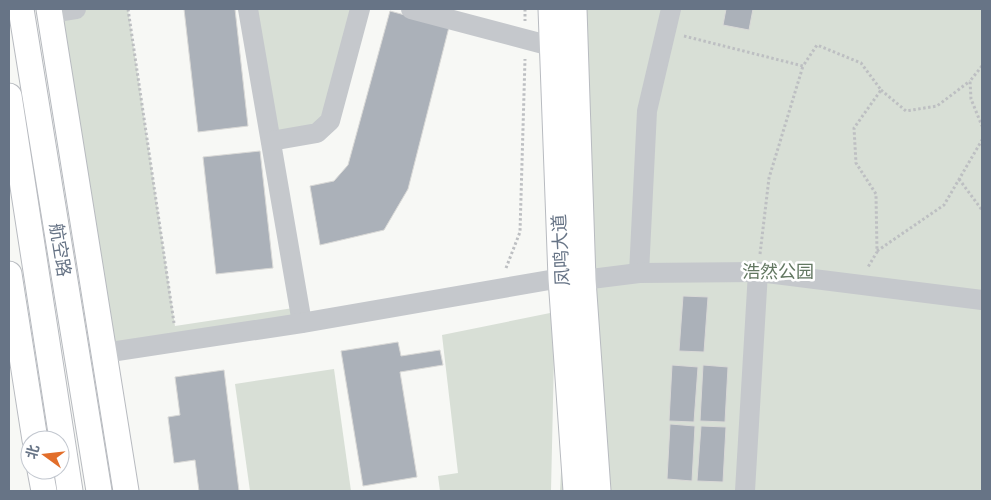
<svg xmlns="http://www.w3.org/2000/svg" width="991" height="500" font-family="'Fira Sans','Noto Sans SC',sans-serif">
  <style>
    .green { fill: #d8dfd6 }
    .building { fill: #abb1b9; stroke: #d9d9d7 }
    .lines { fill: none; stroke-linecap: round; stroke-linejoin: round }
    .major-casing { stroke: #b8bbc0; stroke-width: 27 }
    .path { stroke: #bdbfc2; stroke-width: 3; stroke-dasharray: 2.5 2.5; stroke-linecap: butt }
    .minor { stroke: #c5c8cc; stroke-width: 20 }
    .major { stroke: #fff; stroke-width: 25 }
    .labels { text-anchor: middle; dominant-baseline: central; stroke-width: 5; stroke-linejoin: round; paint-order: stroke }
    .street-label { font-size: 18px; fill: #677486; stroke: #fff }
    .park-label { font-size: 18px; fill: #637862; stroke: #fff }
  </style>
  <rect width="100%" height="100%" fill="#f7f8f5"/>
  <g class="green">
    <polygon points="50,9 128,9 175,326 300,307 302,323 104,353"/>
    <polygon points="248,9 360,9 330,121 271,141"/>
    <polygon points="577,9 982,9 982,491 560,491 569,323"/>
    <polygon points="555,312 551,491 440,491 438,476 458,473 442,335"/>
    <polygon points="334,369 351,491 250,491 235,384"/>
  </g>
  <g class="building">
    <polygon points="184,9 235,9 248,126 198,132"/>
    <polygon points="726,9 753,9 749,30 723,25"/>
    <polygon points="390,11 449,27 408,189 384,230 320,245 310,186 334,181 348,165"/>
    <polygon points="260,151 273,268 216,274 203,157"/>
    <polygon points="683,296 708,297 704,352 679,351"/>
    <polygon points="398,342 401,356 440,350 443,365 400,372 417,477 363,486 341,351"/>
    <polygon points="672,365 698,367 694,422 669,421"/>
    <polygon points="703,365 728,367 725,422 700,421"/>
    <polygon points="224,370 239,491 199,491 195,460 174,463 168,417 180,415 175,377"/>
    <polygon points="670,424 695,426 692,481 667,479"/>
    <polygon points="701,426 726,427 723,482 697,481"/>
  </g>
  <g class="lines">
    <defs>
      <g id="major">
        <polyline points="21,9 99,491"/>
        <polyline points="49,9 126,491"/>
        <polyline points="551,9 561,278 576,491"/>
        <polyline points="574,9 583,280 598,491"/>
        <polyline points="9,96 70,491"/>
        <polyline points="9,274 35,440"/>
        <polyline points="40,470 44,491"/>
      </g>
    </defs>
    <use href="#major" class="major-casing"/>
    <g class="path">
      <polyline points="128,9 174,323"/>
      <polyline points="525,9 525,21"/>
      <polyline points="684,36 803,66 817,45 861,63 881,90 854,128 856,163 876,194 877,252 868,267"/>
      <polyline points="982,66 970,81 971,99 982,126"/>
      <polyline points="881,90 906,111 937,106 970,81"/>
      <polyline points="959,179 982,210"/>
      <polyline points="877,251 944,205 982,140"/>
      <polyline points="760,254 769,178 803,66"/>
      <polyline points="506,268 520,232 525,59"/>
    </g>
    <g class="minor">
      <polyline points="248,9 302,323"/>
      <polyline points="411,9 551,46"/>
      <polyline points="50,13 76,9"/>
      <polyline points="271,141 317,133 330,121 360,9"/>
      <polyline points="639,273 647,111 671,9"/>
      <polyline points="104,353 302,323 561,278 583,280 639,273 758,272"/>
      <polyline points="745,491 758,272 982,300"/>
    </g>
    <use href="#major" class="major"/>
  </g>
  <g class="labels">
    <g class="street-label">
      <text transform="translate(60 250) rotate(81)">航空路</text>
      <text transform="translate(561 250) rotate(-93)">凤鸣大道</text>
    </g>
    <g class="park-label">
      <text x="778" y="272">浩然公园</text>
    </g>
  </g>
  <rect width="991" height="500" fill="none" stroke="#677486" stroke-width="20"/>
  <g transform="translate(45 455) rotate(285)"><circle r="24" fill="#ffffff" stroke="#c2c7cf"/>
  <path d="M0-4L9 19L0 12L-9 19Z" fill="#e26e2a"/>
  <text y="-8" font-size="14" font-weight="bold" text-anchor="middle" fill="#677486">北</text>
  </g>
</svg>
